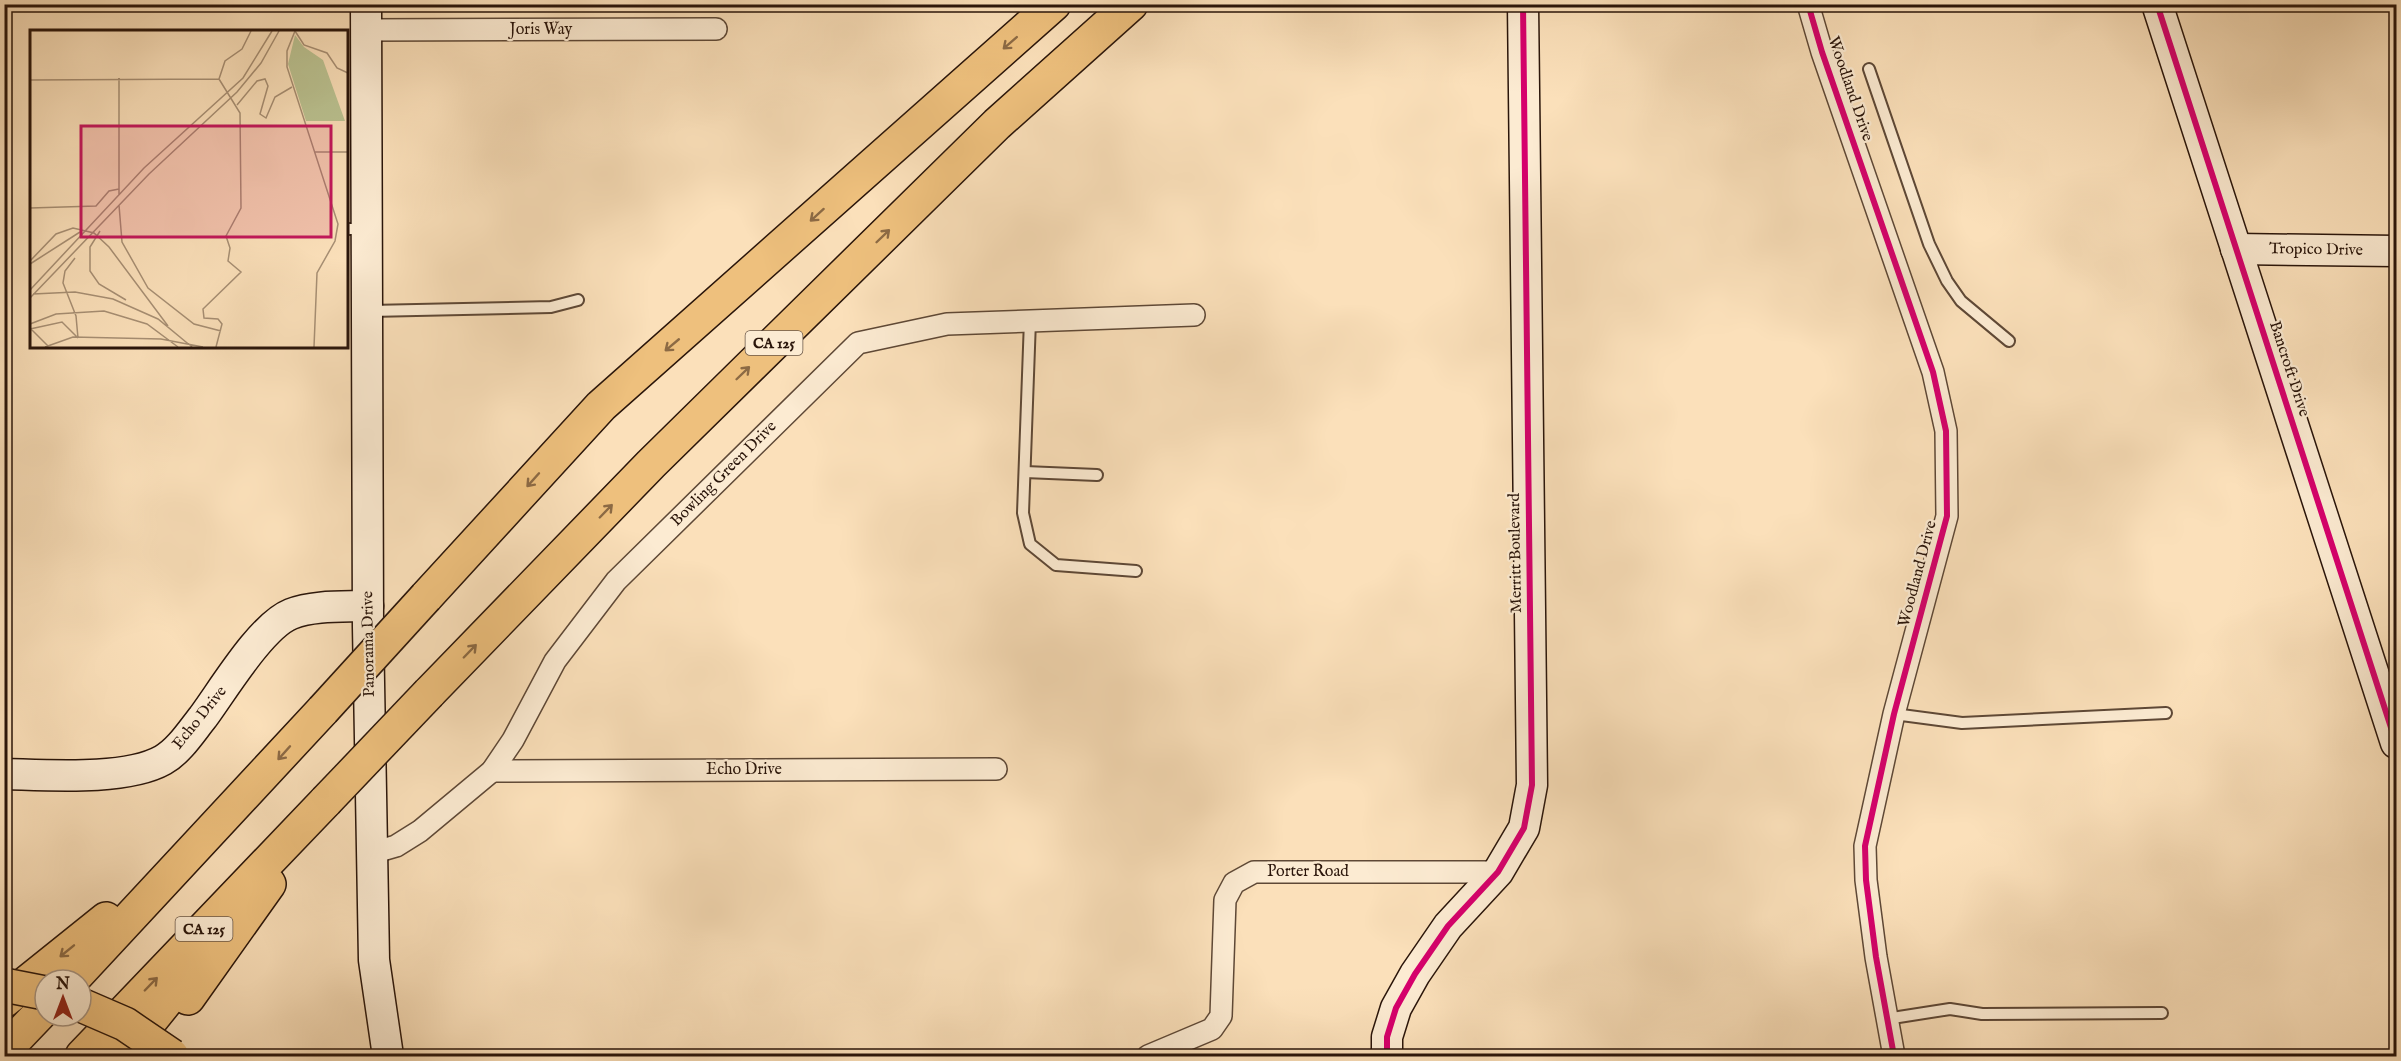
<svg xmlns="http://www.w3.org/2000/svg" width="2401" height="1061" font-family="'IM FELL English',serif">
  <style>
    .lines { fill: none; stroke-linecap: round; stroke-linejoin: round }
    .lane-casing { stroke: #5e4836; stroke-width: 14 }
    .street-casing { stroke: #5e4836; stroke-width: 24 }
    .secondary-casing { stroke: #2a150a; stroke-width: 33 }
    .highway-casing { stroke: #2a150a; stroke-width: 36 }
    .lane { stroke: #fcebd2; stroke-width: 10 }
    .street { stroke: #fcebd2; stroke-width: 21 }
    .secondary { stroke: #fcebd2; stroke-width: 30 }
    .highway { stroke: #eec07d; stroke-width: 33 }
    .highway-bridge-casing { stroke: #2a150a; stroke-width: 36; stroke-linecap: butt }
    .highway-bridge { stroke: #eec07d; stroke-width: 33 }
    .cycleway-casing { stroke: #fcebd2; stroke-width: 10 }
    .cycleway { stroke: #d6006c; stroke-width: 6 }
    .oneway { stroke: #8c6a44 }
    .labels { text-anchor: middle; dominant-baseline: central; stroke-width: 4.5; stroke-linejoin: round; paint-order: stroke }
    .shield { fill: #fcebd2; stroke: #695546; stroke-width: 1.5 }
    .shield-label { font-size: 15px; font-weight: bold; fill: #2a150a }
    .street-label { font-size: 16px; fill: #2a150a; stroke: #fcebd2 }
    .inset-road { fill: none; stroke: #a78f74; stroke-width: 1.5 }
    .view { fill: #c2185b; fill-opacity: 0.15; stroke: #c2185b; stroke-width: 3 }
    .inset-edge { fill: none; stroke: #2a150a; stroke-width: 3 }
  </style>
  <rect width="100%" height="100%" fill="#fbe0ba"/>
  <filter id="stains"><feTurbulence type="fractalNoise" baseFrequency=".00333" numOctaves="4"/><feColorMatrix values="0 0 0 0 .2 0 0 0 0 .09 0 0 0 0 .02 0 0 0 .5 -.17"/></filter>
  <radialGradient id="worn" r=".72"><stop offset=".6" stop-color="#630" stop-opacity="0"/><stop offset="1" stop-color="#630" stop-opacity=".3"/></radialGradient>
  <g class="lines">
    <defs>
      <g id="lane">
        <polyline points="1869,69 1929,244 1947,281 1961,301 2009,341"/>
        <polyline points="346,229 366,229"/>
        <polyline points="370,311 551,307 578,300"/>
        <polyline points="1030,320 1023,513 1030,544 1056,565 1136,571"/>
        <polyline points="1025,472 1097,475"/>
        <polyline points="1894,714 1962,723 2166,713"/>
        <polyline points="1886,1019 1950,1009 1982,1014 2162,1013"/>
      </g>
      <g id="street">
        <polyline points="1808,4 1822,52 1933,372 1946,431 1947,516 1894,714 1865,846 1866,880 1876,957 1894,1056"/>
        <polyline points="366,30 716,29"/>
        <polyline points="492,771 996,769"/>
        <polyline points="372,853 396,846 420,831 492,771 513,740 555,661 616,581 858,343 947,324 1194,315"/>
        <polyline points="1148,1056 1212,1029 1221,1016 1225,900 1234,883 1254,872 1498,872"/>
      </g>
      <g id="secondary">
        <polyline points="366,4 368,627 374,960 388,1056"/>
        <polyline points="2157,4 2396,743"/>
        <polyline points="2236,249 2396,251"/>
        <path d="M4,774C47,775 126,781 163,760C179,751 191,732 203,717C223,690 261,626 291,614C314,605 344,607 368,606"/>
        <polyline points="1387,1056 1387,1037 1396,1008 1415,974 1448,926 1498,872 1524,828 1532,785 1523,4"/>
      </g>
      <g id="highway">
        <polyline points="426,597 601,406 1054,4"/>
        <polyline points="429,693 651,464 997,124 1131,4"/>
        <polyline points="72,980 323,710"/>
        <polyline points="188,998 269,884"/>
        <polyline points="4,1001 106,919"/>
        <polyline points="4,1051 45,1008"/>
        <polyline points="82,1056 326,801"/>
        <polyline points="122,1056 192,969"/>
      </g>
    </defs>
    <use href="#lane" class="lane-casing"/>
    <use href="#street" class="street-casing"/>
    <use href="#secondary" class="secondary-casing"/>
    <use href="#highway" class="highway-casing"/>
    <use href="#lane" class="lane"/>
    <use href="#street" class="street"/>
    <use href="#secondary" class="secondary"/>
    <use href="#highway" class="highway"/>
    <defs>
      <g id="highway-bridge">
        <polyline points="323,710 426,597"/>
        <polyline points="326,801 429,693"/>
        <polyline points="4,985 45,993"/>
        <polyline points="81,1005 125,1024 172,1056"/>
      </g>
    </defs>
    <use href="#highway-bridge" class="highway-bridge-casing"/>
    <use href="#highway-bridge" class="highway-bridge"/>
    <defs>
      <g id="cycleway">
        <polyline points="1808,4 1822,52 1933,372 1946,431 1947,516 1894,714 1865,846 1866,880 1876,957 1894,1056"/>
        <polyline points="2157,4 2396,743"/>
        <polyline points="1387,1056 1387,1037 1396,1008 1415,974 1448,926 1498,872 1524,828 1532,785 1523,4"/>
      </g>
    </defs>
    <use href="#cycleway" class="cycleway-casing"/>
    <use href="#cycleway" class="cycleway"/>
  </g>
  <defs><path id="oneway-shaft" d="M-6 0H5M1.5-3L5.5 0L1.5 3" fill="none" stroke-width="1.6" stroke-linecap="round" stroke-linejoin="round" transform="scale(1.5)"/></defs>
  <g class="oneway">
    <use href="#oneway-shaft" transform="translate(1010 43) rotate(139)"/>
    <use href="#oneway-shaft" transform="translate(817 215) rotate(138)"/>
    <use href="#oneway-shaft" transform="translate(883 236) rotate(-44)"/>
    <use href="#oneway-shaft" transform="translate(672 345) rotate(140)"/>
    <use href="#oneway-shaft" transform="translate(743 373) rotate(-44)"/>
    <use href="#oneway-shaft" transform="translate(533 480) rotate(132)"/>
    <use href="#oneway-shaft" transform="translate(606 511) rotate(-46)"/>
    <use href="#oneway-shaft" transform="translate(470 651) rotate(-46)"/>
    <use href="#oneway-shaft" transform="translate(284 753) rotate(132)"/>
    <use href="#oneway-shaft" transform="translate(67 951) rotate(141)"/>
    <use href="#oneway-shaft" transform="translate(151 984) rotate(-46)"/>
  </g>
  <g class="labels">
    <g class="shield">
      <rect x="745.5" y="331" width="57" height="24" rx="4.5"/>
      <rect x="175.5" y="917" width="57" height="24" rx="4.5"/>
    </g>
    <g class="shield-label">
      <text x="774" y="343">CA 125</text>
      <text x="204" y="929">CA 125</text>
    </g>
    <g class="street-label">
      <text x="541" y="30">Joris Way</text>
      <text transform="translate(1850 89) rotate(71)">Woodland Drive</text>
      <text transform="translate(2316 250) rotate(1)">Tropico Drive</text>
      <text transform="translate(2289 369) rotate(72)">Bancroft Drive</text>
      <text transform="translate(724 474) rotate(-45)">Bowling Green Drive</text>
      <text transform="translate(1516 553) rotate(-91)">Merritt Boulevard</text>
      <text transform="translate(1918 574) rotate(-75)">Woodland Drive</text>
      <text transform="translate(369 644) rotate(-91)">Panorama Drive</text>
      <text transform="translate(200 718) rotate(-51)">Echo Drive</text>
      <text x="744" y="770">Echo Drive</text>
      <text x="1308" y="872">Porter Road</text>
    </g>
  </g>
  <g transform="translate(30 30)">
    <rect width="318" height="318" fill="#fbe0ba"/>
    <path d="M265,5L274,17L293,30L315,91H276L258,34Z" fill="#bbc392"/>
    <path class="inset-road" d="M265,1L257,21V37L308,194L305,211L287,243L284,317M265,1L274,15L297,23L307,38L318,43M89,48V165M189,49L195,31L212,19L221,1M0,50L189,49M207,75L227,51L235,49L238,56L230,84L236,88L245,67L262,57M284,122H318M89,175L92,212L118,258L164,294L191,301M0,178L66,176L79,161L89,159M70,201L60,217V241L69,254L96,270M45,228L35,241L33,253L46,286L48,308M0,231L26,204L43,198L64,203L79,217L138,296M0,234L50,202M0,260L114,138L213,48L242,1M3,264L45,262L83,269L128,289L162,317M0,268L119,144L207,62L231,33L249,1M0,294L26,284L74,281L117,294L148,317M0,298L18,316M0,299L32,292L48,308M15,317L43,307L131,309L173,317M186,317L192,294L188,289L174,288L173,279L211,242L198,231L200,218L196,206L211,178L210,83L189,49"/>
    <path class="view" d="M51,96H301V207H51Z"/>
    <rect width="318" height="318" class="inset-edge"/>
  </g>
  <rect width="2401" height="1061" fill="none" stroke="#fbe0ba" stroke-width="24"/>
  <rect x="6" y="6" width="2389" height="1049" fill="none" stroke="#2a150a" stroke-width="3"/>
  <rect x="12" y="12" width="2377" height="1037" fill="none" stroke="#2a150a" stroke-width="1.5"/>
  <g transform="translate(63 998)"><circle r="28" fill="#fcebd2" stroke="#a89582" stroke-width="1.5"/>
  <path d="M0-4.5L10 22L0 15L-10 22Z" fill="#8f2418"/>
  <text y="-9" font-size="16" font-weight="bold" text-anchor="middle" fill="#2a150a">N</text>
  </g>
  <rect width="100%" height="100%" filter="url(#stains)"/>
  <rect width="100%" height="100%" fill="url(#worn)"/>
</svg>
